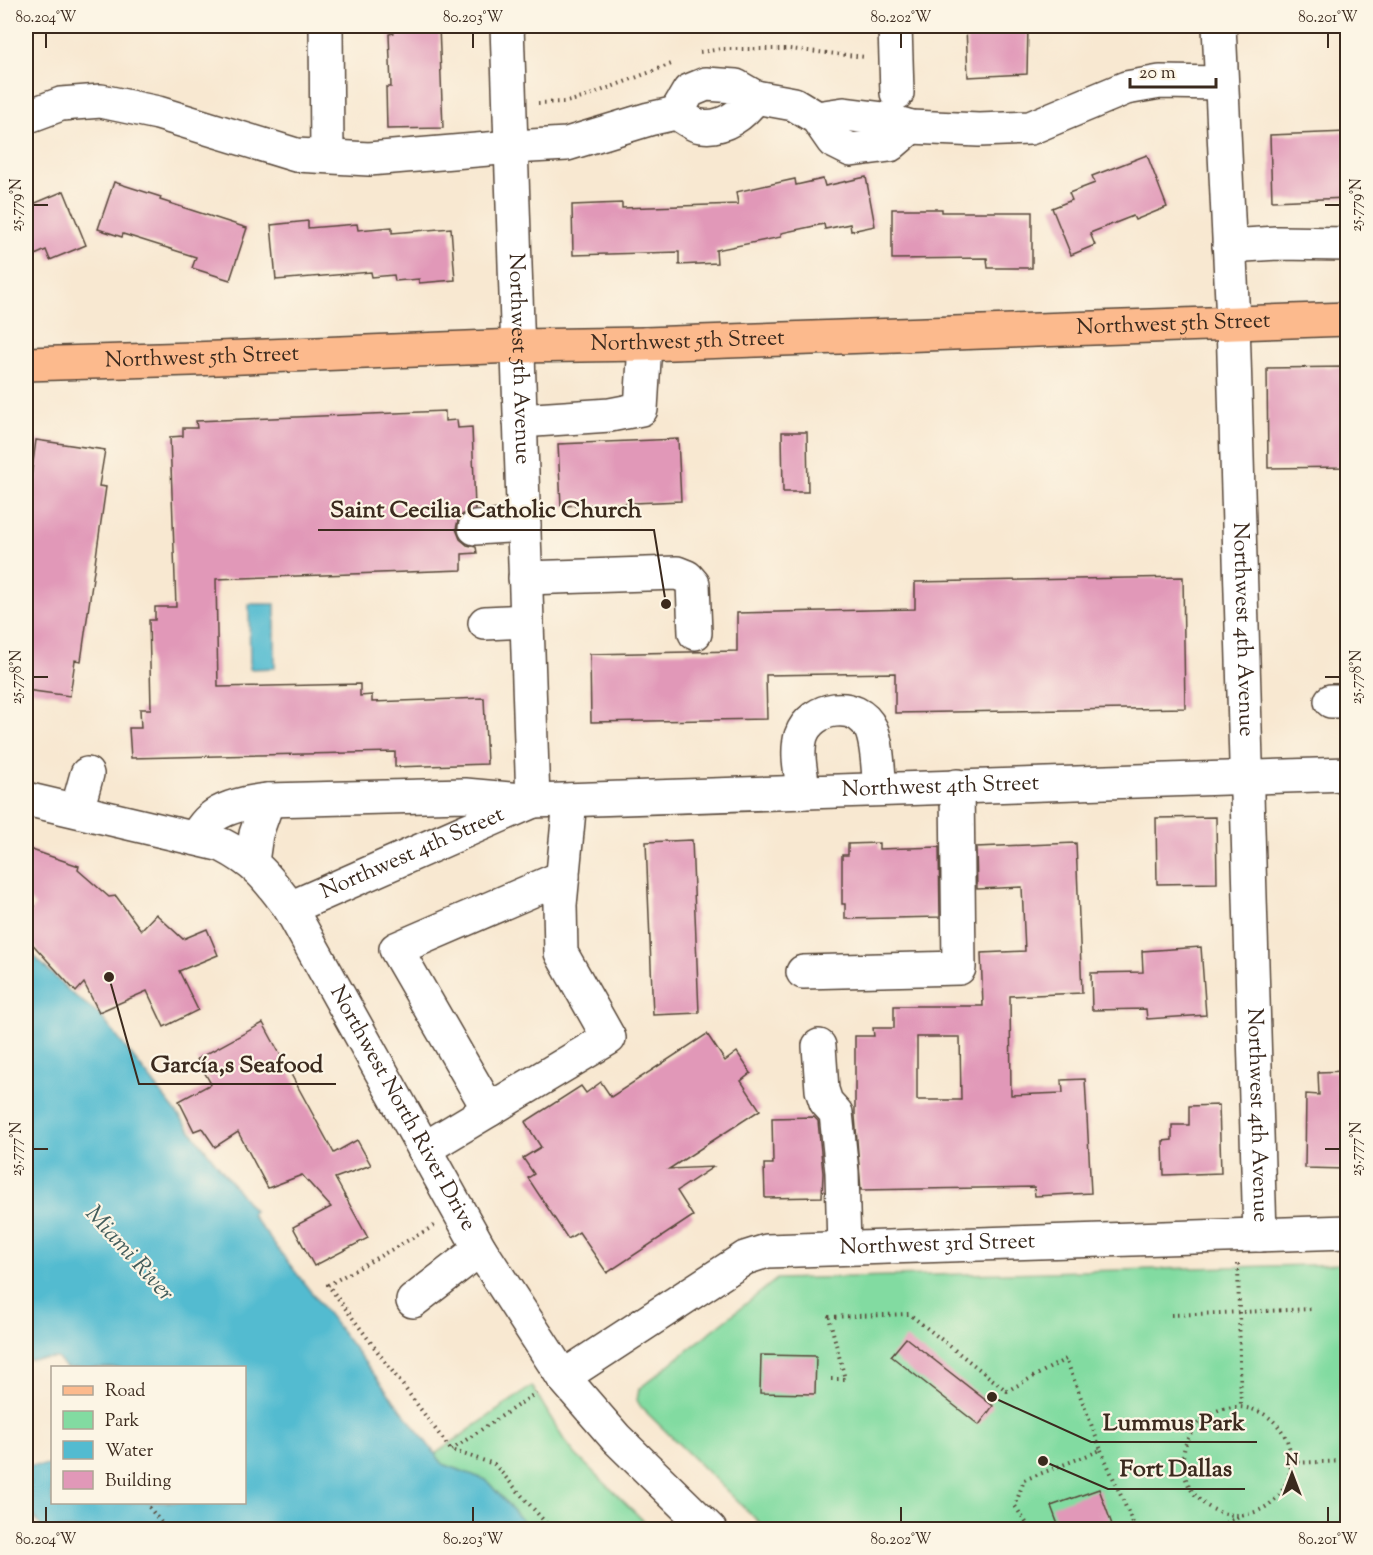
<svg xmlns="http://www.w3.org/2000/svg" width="1373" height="1555" font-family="'Sorts Mill Goudy',serif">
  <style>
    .green { fill: #82dba1; stroke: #5e8260; stroke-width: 1.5 }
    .water { fill: #53bbd0; stroke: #477277; stroke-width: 1.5 }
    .building { fill: #e198b8; fill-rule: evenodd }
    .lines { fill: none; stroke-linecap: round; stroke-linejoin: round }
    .minor-casing { stroke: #574639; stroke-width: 36 }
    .major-casing { stroke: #574639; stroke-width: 36 }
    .path { stroke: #574639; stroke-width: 4; stroke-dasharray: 1.5 4.5; stroke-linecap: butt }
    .minor { stroke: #fff; stroke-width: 33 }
    .major { stroke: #fcba8d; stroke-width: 33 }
    .ticks { fill: none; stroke: #3b2a1e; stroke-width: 2 }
    .labels { text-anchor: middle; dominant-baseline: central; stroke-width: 4.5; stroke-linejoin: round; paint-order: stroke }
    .street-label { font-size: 22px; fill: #3b2a1e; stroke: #fcf5e5 }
    .water-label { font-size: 24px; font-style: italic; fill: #435d5c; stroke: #fcf5e5 }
    .leader { fill: none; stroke: #3b2a1e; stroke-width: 2 }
    .callout-dot { fill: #3b2a1e; stroke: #fcf5e5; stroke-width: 2 }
    .callout-label { font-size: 24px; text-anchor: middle; font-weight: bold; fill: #3b2a1e; stroke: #fcf5e5; stroke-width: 4.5; stroke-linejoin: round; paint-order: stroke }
    .neatline { fill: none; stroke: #3b2a1e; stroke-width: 2 }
    .ticks-label { font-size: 15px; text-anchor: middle; fill: #3b2a1e }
  </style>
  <rect width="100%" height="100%" fill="#fcf5e5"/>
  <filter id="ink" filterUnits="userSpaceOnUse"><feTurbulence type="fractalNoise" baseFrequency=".0167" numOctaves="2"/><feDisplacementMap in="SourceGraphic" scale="12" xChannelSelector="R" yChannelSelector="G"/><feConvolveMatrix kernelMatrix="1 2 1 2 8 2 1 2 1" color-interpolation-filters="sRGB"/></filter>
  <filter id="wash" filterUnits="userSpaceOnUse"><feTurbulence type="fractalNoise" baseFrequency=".008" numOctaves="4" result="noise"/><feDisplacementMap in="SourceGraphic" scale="24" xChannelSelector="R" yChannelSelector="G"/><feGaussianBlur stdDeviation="1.35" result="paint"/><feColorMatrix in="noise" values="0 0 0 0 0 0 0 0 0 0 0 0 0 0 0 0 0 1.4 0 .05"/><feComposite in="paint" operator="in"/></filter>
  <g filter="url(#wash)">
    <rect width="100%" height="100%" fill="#f8e8d1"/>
    <g class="green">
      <polygon points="1347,1264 1347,1529 766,1529 641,1407 637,1400 639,1389 777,1279"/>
      <polygon points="532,1386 564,1440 576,1455 652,1529 530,1529 486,1480 443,1464 435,1454"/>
    </g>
    <g class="water">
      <polygon points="249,604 275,604 275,668 250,669"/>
      <polygon points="26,948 71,993 99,1014 254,1211 251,1214 443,1464 486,1480 530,1529 43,1529 33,1516 31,1494 26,1493 26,1466 52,1465 52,1502 244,1502 244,1368 66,1368 57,1358 26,1360"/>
    </g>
    <g id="blocks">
      <g class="building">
        <polygon points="394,26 439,26 443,128 387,129 386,87 391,87 389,34 394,33"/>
        <polygon points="966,26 1028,26 1027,74 968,77"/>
        <polygon points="1347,132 1347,198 1272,201 1270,135"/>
        <polygon points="1147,155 1167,207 1135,220 1133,216 1090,233 1095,245 1071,255 1052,208 1072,200 1069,193 1095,183 1092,176"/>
        <polygon points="866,177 875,226 851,231 850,224 825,229 824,224 781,233 781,237 716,250 717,263 679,265 679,252 573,255 572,205 622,203 622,208 738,204 736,192 795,179 796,185 823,179 825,186"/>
        <polygon points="114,182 161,197 160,200 247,228 230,280 192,268 196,257 123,234 122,237 98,229"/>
        <polygon points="64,191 86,245 50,260 46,250 26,259 26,207"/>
        <polygon points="892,209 942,209 942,212 1032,212 1032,268 988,268 987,258 892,259"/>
        <polygon points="308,221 308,228 357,224 358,230 392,227 392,233 451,228 455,280 419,283 419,279 395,281 394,275 372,277 371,272 276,280 271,225"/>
        <polygon points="1347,367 1347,467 1268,468 1267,368"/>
        <polygon points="445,411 445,421 457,420 458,428 472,427 475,509 464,513 458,520 456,529 460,539 467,545 476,547 477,553 462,554 462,570 216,579 218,687 360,684 360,696 372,695 372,702 484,698 487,764 395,767 395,752 131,758 129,728 141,728 140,709 151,709 149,620 155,620 155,607 176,607 170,437 183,436 183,428 197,428 196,421"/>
        <polygon points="782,432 807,432 808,492 783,492"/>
        <polygon points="678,439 681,501 561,506 558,444"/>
        <polygon points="36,440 105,450 99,486 106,487 81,661 75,660 70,696 26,690 26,477 31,477"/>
        <polygon points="1183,577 1185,708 895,713 895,673 766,675 767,719 591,722 590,654 737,651 737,613 915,609 915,582"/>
        <polygon points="1216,817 1217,883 1157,884 1156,818"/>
        <polygon points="692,840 699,1013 653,1015 646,842"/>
        <polygon points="879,843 879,849 939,847 940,917 845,919 845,904 842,904 842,855 848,855 848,844"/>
        <path d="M1076,843L1082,993L1010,996L1011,1095L1063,1093L1062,1080L1085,1079L1091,1193L1035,1196L1034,1187L861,1190L855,1116V1036H874L873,1028H894V1006H983L981,953L1025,951L1022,887L977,889L976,847ZM917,1037H960L961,1100H917Z"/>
        <polygon points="26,848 79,866 78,870 109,897 116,896 141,930 156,914 183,939 207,929 218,955 179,971 198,1010 164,1027 147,991 99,1012 84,983 76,992 26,937 26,920 35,906 26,896"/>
        <polygon points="1201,947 1206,1015 1147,1019 1146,1009 1092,1010 1091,973 1143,972 1142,951"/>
        <polygon points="263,1023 334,1153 357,1140 371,1165 335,1178 368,1238 314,1266 293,1227 331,1207 302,1175 268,1188 238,1132 215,1147 202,1128 194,1131 179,1101 211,1084 197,1059"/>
        <polygon points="707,1034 725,1061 737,1052 751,1073 741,1081 760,1110 669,1169 713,1167 677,1191 693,1216 607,1273 579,1232 568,1239 528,1178 534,1174 523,1158 541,1147 525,1122 581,1086 586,1093 601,1082 611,1097"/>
        <polygon points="1347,1071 1347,1169 1305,1168 1306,1094 1319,1095 1318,1072"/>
        <polygon points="1219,1105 1221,1173 1164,1175 1163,1141 1172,1140 1172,1125 1189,1125 1189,1106"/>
        <polygon points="814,1117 818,1121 823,1173 822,1197 765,1198 764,1164 773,1164 772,1118"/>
        <polygon points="906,1338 993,1406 979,1425 891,1356"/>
        <polygon points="761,1355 816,1356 815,1394 760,1393"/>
        <polygon points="1099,1489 1114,1530 1060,1530 1051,1506"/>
      </g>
    </g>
  </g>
  <g filter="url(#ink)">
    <use href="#blocks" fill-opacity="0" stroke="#574639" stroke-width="1.5"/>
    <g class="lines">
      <defs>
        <g id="minor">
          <polyline points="326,26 327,156"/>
          <path id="s1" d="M507,26L533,801"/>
          <polyline points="895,26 897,93"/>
          <path id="s2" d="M1219,26L1233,322L1260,1235"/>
          <polyline points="755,97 794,104 817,118 833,141 851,150 890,145 911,127"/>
          <path d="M26,117L61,104L101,101L158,113L296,155L369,159L512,147L567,144L649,119L676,113C684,117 694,126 702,126C724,129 743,114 755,97L736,86L706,84L689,91L676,113"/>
          <polyline points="817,118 844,114 884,119 911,127 979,130 1030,128 1126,88 1160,82 1221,83"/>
          <polyline points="1229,246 1277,243 1348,244"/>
          <polyline points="520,421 610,415 641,409 645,344"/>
          <polyline points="475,528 524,525"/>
          <polyline points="525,578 677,573 687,577 693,584 695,633"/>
          <polyline points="485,623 527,621"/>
          <polyline points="1331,701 1348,701"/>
          <path d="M804,792C801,774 796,753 801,736C811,706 857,699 871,729C878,744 878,772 880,789"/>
          <path id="s3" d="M26,799L222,845C257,863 267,877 290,908L480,1249L563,1377L616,1438L710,1530"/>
          <polyline points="77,810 87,774"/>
          <path id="s4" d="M195,838C199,832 204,824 210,819C225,806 249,802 268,800L465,795L533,801L1348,774"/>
          <polyline points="252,862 256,834 268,800"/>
          <path id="s5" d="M290,908L531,802"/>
          <polyline points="803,972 959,968 957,786"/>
          <polyline points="819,1046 822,1090 826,1102 836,1113 842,1172 844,1248"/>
          <polyline points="489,1110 396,949 563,877"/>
          <polyline points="424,1149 609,1038 561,953 560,905 570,800"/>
          <polyline points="413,1301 480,1249"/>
          <path id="s6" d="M563,1377L745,1258L767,1251L1348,1232"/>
        </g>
        <g id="major">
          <path id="s7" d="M26,364L192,359L517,346L645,344L1348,319"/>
        </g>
      </defs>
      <use href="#minor" class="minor-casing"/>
      <use href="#major" class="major-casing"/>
      <g class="path">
        <polyline points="700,52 722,49 789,49 866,57"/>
        <polyline points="538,103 566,102 582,98 674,63"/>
        <polyline points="434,1226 328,1285 451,1450 494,1464 552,1530"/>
        <polyline points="1238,1264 1241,1407"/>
        <polyline points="1171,1315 1312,1309"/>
        <polyline points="831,1379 845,1379 829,1317 909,1314 1007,1391 1066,1359 1101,1450 1024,1480 1015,1506 1031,1530"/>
        <circle cx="1237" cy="1461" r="54"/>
        <polyline points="451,1450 536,1393"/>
        <polyline points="1101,1450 1136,1530"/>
        <polyline points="1292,1463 1348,1461"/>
        <polyline points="149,1507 167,1530"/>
        <polyline points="1209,1530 1244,1515"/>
      </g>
      <use href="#minor" class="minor"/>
      <use href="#major" class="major"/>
    </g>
  </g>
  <path class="ticks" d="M46,33V48M473,33V48M901,33V48M1328,33V48M33,205H48M1325,205H1340M33,677H48M1325,677H1340M33,1149H48M1325,1149H1340M46,1507V1522M473,1507V1522M901,1507V1522M1328,1507V1522"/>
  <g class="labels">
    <g class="street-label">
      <text stroke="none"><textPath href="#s7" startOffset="1148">Northwest 5th Street</textPath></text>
      <text stroke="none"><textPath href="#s7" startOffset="662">Northwest 5th Street</textPath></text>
      <text stroke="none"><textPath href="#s7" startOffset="176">Northwest 5th Street</textPath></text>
      <text stroke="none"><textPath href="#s1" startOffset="333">Northwest 5th Avenue</textPath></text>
      <text stroke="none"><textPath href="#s2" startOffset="604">Northwest 4th Avenue</textPath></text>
      <text stroke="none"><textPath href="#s4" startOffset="759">Northwest 4th Street</textPath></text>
      <text stroke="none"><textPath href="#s5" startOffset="134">Northwest 4th Street</textPath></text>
      <text stroke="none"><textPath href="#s3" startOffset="525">Northwest North River Drive</textPath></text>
      <text stroke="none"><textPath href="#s2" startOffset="1090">Northwest 4th Avenue</textPath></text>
      <text stroke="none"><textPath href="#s6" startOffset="411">Northwest 3rd Street</textPath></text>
    </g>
    <g class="water-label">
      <text transform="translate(129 1254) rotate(48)">Miami River</text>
    </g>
  </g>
  <path class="leader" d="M666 604L654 530H318M109 977L139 1084H336M992 1397L1091 1442H1257M1043 1461L1108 1489H1245"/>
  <g class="callout-dot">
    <circle cx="666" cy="604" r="6"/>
    <circle cx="109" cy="977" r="6"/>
    <circle cx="992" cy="1397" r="6"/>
    <circle cx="1043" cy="1461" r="6"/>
  </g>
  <g class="callout-label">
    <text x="486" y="517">Saint Cecilia Catholic Church</text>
    <text x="237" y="1072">García,s Seafood</text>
    <text x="1174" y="1430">Lummus Park</text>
    <text x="1176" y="1476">Fort Dallas</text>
  </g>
  <rect width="1373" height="1555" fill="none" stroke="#fcf5e5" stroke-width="66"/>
  <rect x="51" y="1366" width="195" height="138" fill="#fcf5e5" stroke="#afa495" stroke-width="1.5"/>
  <rect x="63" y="1386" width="30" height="9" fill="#fcba8d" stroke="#afa495" stroke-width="1.5"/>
  <text x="105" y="1396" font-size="18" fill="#3b2a1e">Road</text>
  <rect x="63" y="1411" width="30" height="18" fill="#82dba1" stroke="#afa495" stroke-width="1.5"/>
  <text x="105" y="1426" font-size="18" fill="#3b2a1e">Park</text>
  <rect x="63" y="1441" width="30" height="18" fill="#53bbd0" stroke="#afa495" stroke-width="1.5"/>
  <text x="105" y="1456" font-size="18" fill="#3b2a1e">Water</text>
  <rect x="63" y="1471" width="30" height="18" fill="#e198b8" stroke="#afa495" stroke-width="1.5"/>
  <text x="105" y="1486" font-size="18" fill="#3b2a1e">Building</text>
  <g transform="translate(1292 1474)" stroke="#fcf5e5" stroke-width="4.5" paint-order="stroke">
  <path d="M0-4.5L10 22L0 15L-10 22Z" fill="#3b2a1e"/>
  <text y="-9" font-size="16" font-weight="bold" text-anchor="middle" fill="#3b2a1e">N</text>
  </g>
  <path d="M1130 78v9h86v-9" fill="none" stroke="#3b2a1e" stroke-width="3"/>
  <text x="1139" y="78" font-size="18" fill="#3b2a1e" stroke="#fcf5e5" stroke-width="4.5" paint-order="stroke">20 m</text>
  <rect x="33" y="33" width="1307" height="1489" class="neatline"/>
  <g class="ticks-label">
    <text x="46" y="22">80.204°W</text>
    <text x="473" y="22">80.203°W</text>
    <text x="901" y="22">80.202°W</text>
    <text x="1328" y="22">80.201°W</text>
    <text transform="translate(16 205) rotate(-90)" y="5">25.779°N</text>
    <text transform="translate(1356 205) rotate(-90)" y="5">25.779°N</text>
    <text transform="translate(16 677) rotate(-90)" y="5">25.778°N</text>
    <text transform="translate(1356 677) rotate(-90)" y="5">25.778°N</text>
    <text transform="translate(16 1149) rotate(-90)" y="5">25.777°N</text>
    <text transform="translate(1356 1149) rotate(-90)" y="5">25.777°N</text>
    <text x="46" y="1544">80.204°W</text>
    <text x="473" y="1544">80.203°W</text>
    <text x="901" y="1544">80.202°W</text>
    <text x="1328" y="1544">80.201°W</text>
  </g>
</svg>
